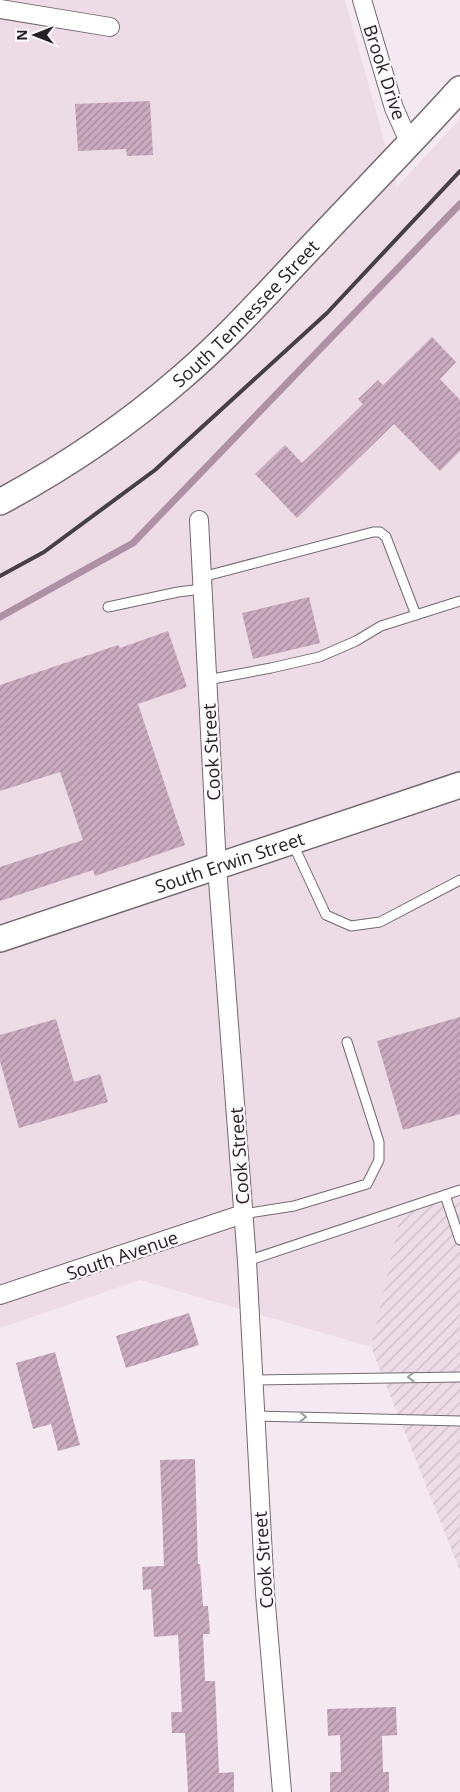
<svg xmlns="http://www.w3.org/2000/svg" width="460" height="1792" font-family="'Open Sans',sans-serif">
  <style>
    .built { fill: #eddbe6 }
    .industrial { fill: url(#industrial-furrows) }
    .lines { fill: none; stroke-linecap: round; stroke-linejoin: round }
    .stream { stroke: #af91a5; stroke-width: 7 }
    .building { fill: url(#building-hatch) }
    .lane-casing { stroke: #73696f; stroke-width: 11 }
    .street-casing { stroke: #73696f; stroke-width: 20 }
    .secondary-casing { stroke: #73696f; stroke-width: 28 }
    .lane { stroke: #fff; stroke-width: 9 }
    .street { stroke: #fff; stroke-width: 18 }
    .secondary { stroke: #fff; stroke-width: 25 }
    .rail { stroke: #464044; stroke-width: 4 }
    .oneway { stroke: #9c9b9c }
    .labels { text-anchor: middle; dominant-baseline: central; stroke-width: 4.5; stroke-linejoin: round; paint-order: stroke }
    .street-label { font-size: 18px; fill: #242023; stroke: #fef9fc }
  </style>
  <defs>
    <pattern id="industrial-furrows" width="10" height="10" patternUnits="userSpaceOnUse" patternTransform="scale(1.25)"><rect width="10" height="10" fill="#eddbe6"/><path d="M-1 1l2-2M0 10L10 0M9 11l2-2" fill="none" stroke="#cbbcc5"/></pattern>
    <pattern id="building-hatch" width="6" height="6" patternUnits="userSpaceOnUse" patternTransform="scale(1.25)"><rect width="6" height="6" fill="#c9aabe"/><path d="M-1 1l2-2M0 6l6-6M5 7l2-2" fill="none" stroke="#a38a9a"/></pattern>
  </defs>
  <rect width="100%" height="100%" fill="#f5e9f1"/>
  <polygon class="built" points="0,0 345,0 397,187 460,119 460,1190 401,1214 371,1347 140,1280 0,1328"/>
  <polygon class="industrial" points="460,1190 460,1571 371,1347 401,1214"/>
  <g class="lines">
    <polyline class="stream" points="0,617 133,543 460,204"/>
  </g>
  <g class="building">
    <polygon points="150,101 153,155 127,156 126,149 78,151 75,104"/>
    <polygon points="432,337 456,362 440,379 460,400 460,451 440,471 394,424 297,518 255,474 285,445 302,463 363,404 358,399 378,380 383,385"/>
    <polygon points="309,597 320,643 253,659 242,613"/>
    <polygon points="168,631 187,687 138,704 185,845 95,876 93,870 0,901 0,867 83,840 60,772 0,791 0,685 118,645 120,648"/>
    <polygon points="460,1017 460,1114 403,1130 377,1041"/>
    <polygon points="56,1019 74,1082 100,1074 108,1102 19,1128 0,1061 0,1035"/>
    <polygon points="189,1313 199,1345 126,1368 116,1336"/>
    <polygon points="55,1352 80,1445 58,1451 51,1424 33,1429 16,1363"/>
    <polygon points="195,1459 198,1564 200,1564 203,1606 208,1606 210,1634 203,1634 205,1681 215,1681 219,1773 234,1772 234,1792 188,1792 185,1733 172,1733 171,1712 182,1712 178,1635 154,1637 151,1589 143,1590 142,1567 164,1566 160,1460"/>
    <polygon points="396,1707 397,1735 382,1736 383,1772 389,1772 389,1792 330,1792 330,1772 341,1772 340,1735 328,1736 327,1709"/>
  </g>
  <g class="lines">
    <defs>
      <g id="lane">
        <polyline points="202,577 373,532 380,532 386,537 416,615"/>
        <polyline points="108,607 178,592 202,589"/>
        <polyline points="207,680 271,668 319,657 356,641 381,626 460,601"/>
        <polyline points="292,842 326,915 351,926 380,922 460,880"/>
        <polyline points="445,1195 460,1240"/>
        <polyline points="243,1214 294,1206 367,1184 379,1160 379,1142 347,1042"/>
        <polyline points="247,1261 460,1190"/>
        <polyline points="252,1380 460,1377"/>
        <polyline points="255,1416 460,1421"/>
      </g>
      <g id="street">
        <polyline points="362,0 394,108 410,144"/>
        <polyline points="0,9 110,27"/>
        <polyline points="199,520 217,867 247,1261 265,1593 282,1792"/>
        <polyline points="0,1295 243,1214"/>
      </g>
      <g id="secondary">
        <path id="s1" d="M0,502C65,467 126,426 181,378C229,337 271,289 314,244C363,192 412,142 460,89"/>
        <path id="s2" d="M0,939L460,785"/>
      </g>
    </defs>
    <use href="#lane" class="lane-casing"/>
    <use href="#street" class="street-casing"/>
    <use href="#secondary" class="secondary-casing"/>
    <use href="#lane" class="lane"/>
    <use href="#street" class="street"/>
    <use href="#secondary" class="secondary"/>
    <polyline class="rail" points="0,576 44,552 155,470 327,313 460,171"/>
  </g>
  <defs><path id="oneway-chevron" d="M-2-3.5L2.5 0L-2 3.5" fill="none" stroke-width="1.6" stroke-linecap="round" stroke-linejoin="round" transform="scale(1.25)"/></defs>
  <g class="oneway">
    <use href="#oneway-chevron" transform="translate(411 1377) rotate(179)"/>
    <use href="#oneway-chevron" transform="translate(303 1417) rotate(1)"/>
  </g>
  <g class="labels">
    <g class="street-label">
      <text transform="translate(385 72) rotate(72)">Brook Drive</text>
      <text stroke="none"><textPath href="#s1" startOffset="311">South Tennessee Street</textPath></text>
      <text transform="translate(211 752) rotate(-93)">Cook Street</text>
      <text stroke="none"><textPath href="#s2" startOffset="242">South Erwin Street</textPath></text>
      <text transform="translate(239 1156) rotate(-94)">Cook Street</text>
      <text transform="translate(122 1255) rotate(-19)">South Avenue</text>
      <text transform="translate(263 1560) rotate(-94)">Cook Street</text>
    </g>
  </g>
  <g transform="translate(35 35) rotate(270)" stroke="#fef9fc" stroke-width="4" paint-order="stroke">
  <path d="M0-4L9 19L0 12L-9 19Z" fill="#242023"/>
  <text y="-8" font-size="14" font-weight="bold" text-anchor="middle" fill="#242023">N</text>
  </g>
</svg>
